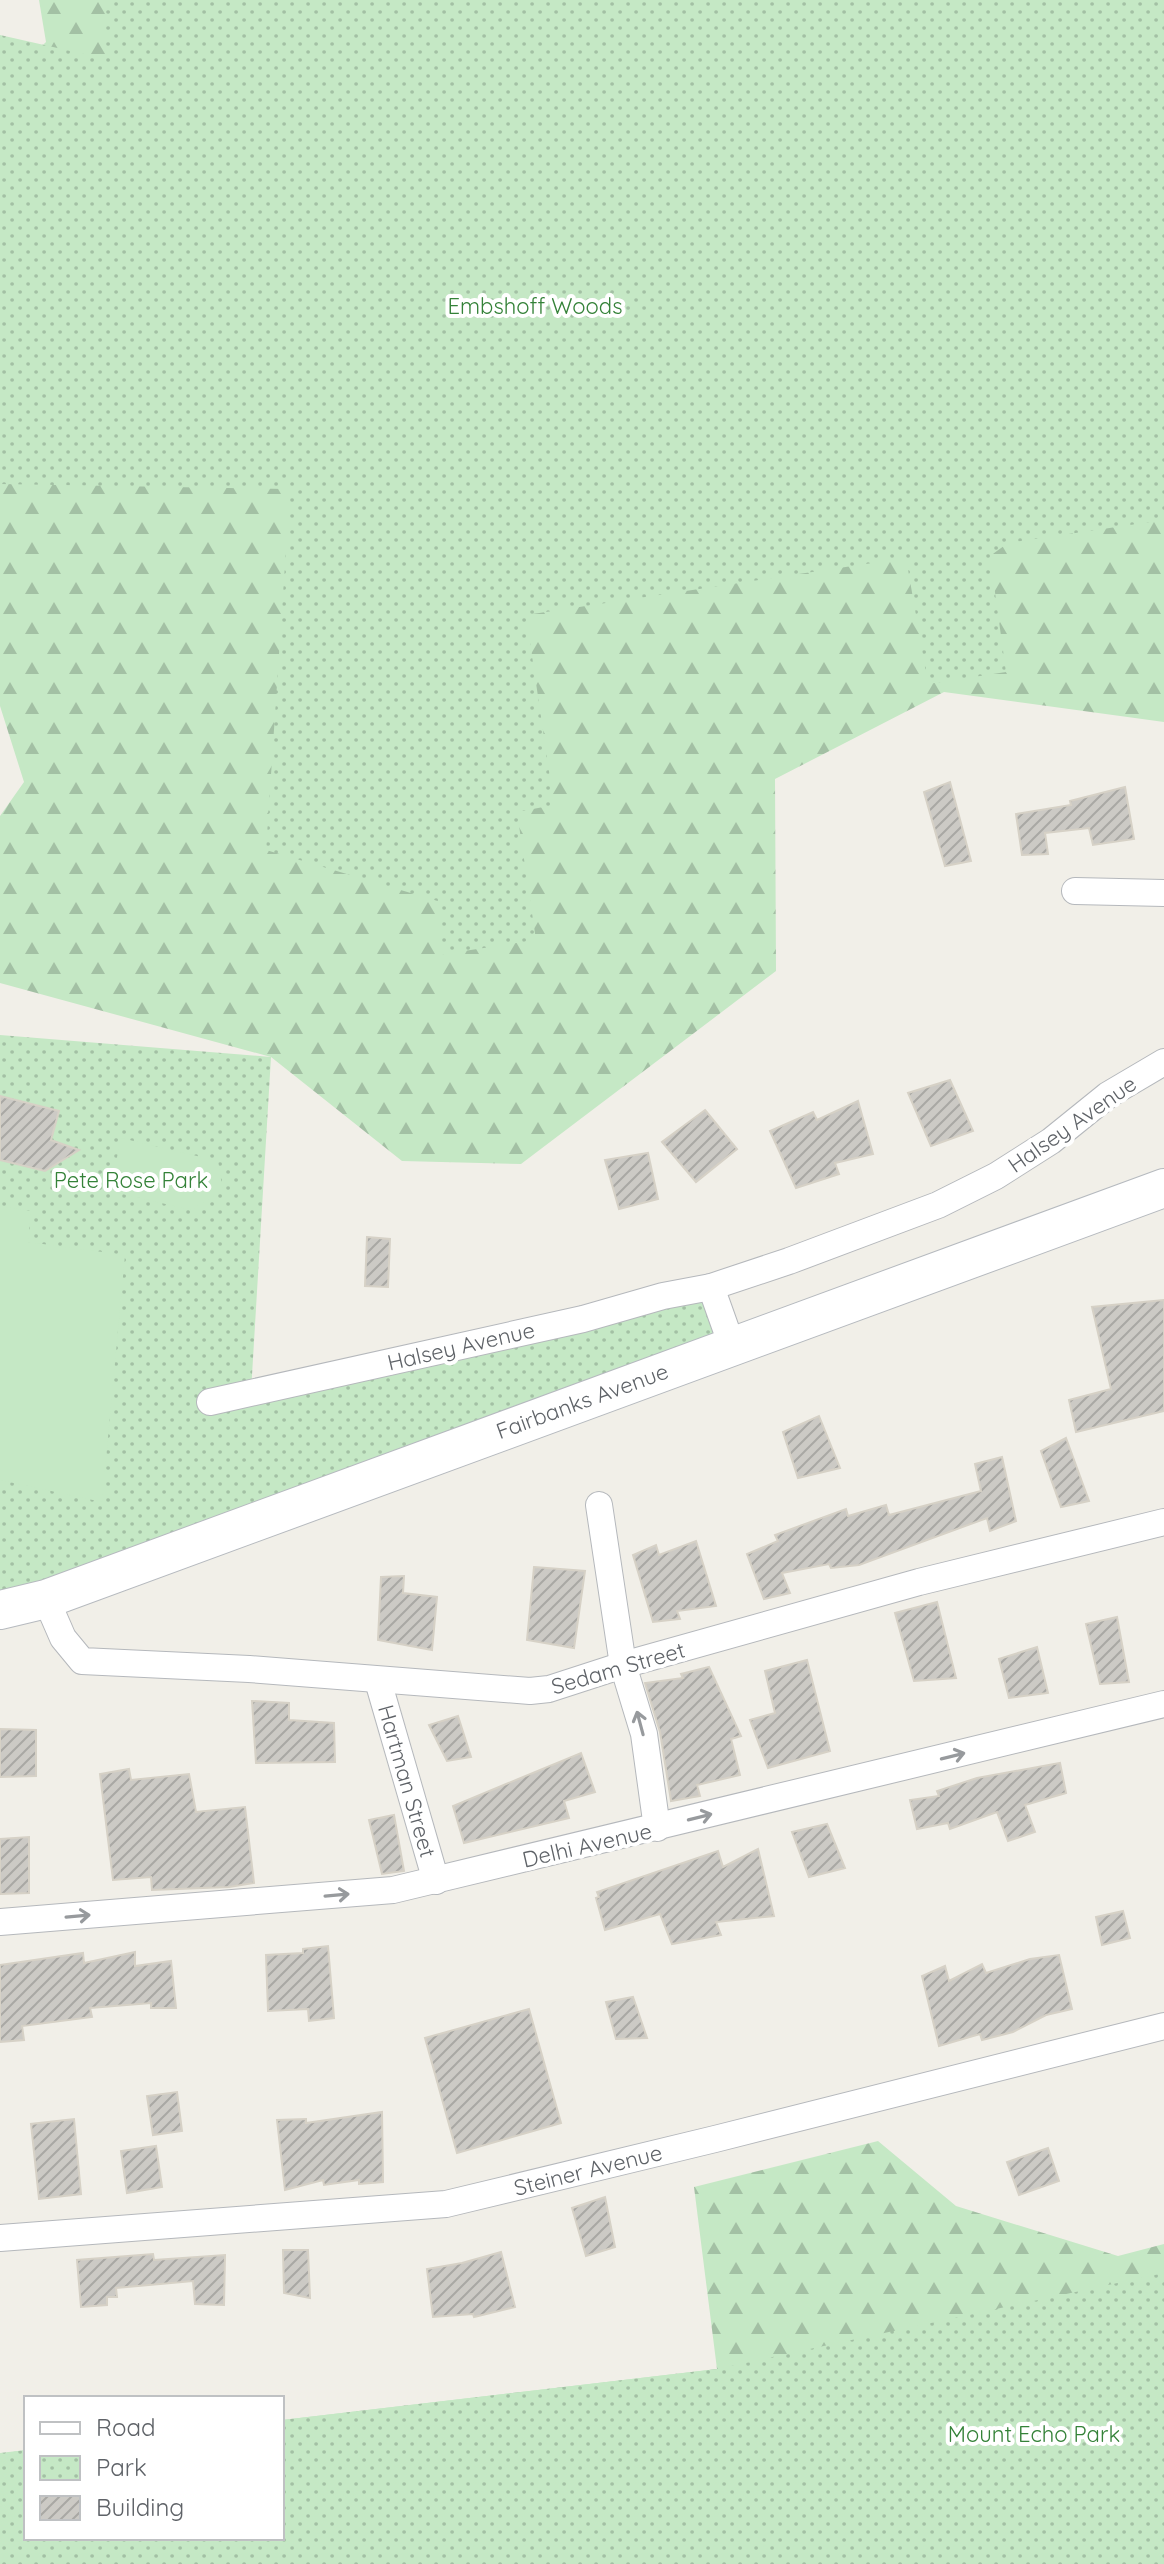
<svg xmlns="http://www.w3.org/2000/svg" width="1164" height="2564" font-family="Quicksand,sans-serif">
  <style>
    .forest { fill: url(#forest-firs) }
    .park { fill: url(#park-dots) }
    .pitch { fill: #c5e8c5 }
    .building { fill: url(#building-hatch); stroke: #d6d1c6; stroke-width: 2 }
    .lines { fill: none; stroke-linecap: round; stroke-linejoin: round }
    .street-casing { stroke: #b5b8bc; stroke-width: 28 }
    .secondary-casing { stroke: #b6babf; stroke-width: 40 }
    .street { stroke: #fff; stroke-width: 26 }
    .secondary { stroke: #fff; stroke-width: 38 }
    .oneway { stroke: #979a9d }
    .labels { text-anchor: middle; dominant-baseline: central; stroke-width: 8; stroke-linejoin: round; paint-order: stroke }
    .park-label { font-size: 22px; fill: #348238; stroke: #fff }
    .street-label { font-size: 22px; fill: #5f6368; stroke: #fff }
  </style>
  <defs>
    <pattern id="forest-firs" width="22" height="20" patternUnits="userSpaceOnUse" patternTransform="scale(2)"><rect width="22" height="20" fill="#c5e8c5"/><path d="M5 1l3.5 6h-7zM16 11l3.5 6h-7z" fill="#a3c0a4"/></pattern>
    <pattern id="park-dots" width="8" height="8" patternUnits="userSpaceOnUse" patternTransform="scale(2)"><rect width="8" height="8" fill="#c5e8c5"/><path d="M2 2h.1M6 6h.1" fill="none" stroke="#a3c0a4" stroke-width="1.8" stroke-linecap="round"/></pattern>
    <pattern id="building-hatch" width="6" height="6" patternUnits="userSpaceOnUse" patternTransform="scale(2)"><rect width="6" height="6" fill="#cccac5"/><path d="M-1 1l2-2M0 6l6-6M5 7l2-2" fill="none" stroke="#a9a8a4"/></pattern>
  </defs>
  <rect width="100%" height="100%" fill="#f1efe8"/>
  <g class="forest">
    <polygon points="39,0 1164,0 1164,722 944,692 775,779 776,971 521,1164 402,1161 271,1057 0,983 0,816 24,782 0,706 0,87 46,42"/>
    <polygon points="878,2141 956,2206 1118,2256 1164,2244 1164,2564 0,2564 0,2454 26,2450 26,2538 282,2538 282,2420 717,2369 694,2187"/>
  </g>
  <g class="park">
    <polygon points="105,0 1164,0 1164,520 1008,543 990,556 1006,672 928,684 906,558 526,615 554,805 517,812 536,940 438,955 441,902 266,850 290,489 0,484 0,35 106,59"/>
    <polygon points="0,1035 271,1057 251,1392 711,1287 732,1346 0,1610"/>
    <polygon points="1164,2273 1164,2564 0,2564 0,2453 26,2450 26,2538 282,2538 282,2420 717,2369"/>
  </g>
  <g class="pitch">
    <polygon points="121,1138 218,1161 223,1191 191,1210 110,1191"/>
    <polygon points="0,1206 31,1211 28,1242 125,1255 102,1502 0,1480"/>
  </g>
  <g class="building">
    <polygon points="950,782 971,861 945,866 924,792"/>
    <polygon points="1125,787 1134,839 1093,845 1089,828 1045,833 1048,854 1022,855 1016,814 1071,805 1070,801"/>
    <polygon points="950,1080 973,1131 931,1146 908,1093"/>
    <polygon points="0,1096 59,1111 51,1140 79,1150 45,1171 0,1160"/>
    <polygon points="858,1101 873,1154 835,1163 839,1174 796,1188 770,1131 813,1112 817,1120"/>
    <polygon points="705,1110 737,1149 696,1182 662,1142"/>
    <polygon points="648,1153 658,1199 619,1209 605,1160"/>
    <polygon points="367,1237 390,1239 388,1287 365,1286"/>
    <polygon points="1164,1300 1164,1411 1076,1432 1069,1400 1111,1389 1092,1307"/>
    <polygon points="819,1416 840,1468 798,1478 783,1432"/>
    <polygon points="1066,1438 1089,1501 1061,1507 1041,1451"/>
    <polygon points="1002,1457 1016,1521 990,1531 987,1518 859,1565 831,1568 829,1564 782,1573 790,1593 764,1599 747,1554 778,1541 775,1535 846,1509 848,1516 886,1505 889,1515 981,1491 975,1464"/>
    <polygon points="696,1541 716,1606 677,1611 680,1619 653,1622 633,1555 656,1545 659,1555"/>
    <polygon points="534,1567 585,1571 574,1648 527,1640"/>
    <polygon points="404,1576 403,1593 437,1597 432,1650 378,1640 381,1577"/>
    <polygon points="937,1602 956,1678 914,1681 895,1613"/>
    <polygon points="1117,1617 1129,1682 1100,1684 1086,1624"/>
    <polygon points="1037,1647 1048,1693 1009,1698 999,1659"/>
    <polygon points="807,1660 830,1751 768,1768 750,1720 775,1713 765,1671"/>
    <polygon points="709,1667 741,1736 731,1739 740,1775 697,1785 700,1796 671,1801 660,1732 645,1683 683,1678 681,1674"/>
    <polygon points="252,1701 289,1703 289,1720 334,1723 335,1762 256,1763"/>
    <polygon points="458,1716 471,1757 447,1761 429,1725"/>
    <polygon points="0,1729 36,1730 36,1776 0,1777"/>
    <polygon points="581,1753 595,1792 564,1801 569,1818 464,1843 453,1806"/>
    <polygon points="1060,1763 1066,1793 1025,1805 1035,1832 1008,1841 997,1812 950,1829 948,1823 917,1829 910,1800 939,1796 937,1791 977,1778"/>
    <polygon points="129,1769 131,1780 189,1774 196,1812 245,1807 254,1883 229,1887 152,1890 151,1877 113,1880 100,1774"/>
    <polygon points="394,1815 404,1871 382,1874 369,1820"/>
    <polygon points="827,1824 845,1868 809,1877 792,1832"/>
    <polygon points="29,1837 29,1893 0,1894 0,1839"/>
    <polygon points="758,1849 774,1916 716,1922 721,1935 672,1944 660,1914 605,1930 596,1898 599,1897 597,1892 718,1851 723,1867"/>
    <polygon points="1123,1911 1130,1938 1102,1945 1096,1917"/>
    <polygon points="328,1946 334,2018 309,2021 308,2009 268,2011 266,1955 303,1953 303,1949"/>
    <polygon points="135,1952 135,1966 171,1961 176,2008 151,2008 151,2003 90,2008 92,2017 22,2026 24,2040 0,2042 0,1965 83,1953 84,1963"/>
    <polygon points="1059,1955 1072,2009 1046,2015 1013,2032 982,2040 980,2034 939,2046 922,1976 945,1966 949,1981 982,1964 986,1973 1030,1959"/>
    <polygon points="633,1997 647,2038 616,2039 606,2002"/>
    <polygon points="529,2009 561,2123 457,2153 425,2038"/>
    <polygon points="177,2092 182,2131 153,2135 147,2096"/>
    <polygon points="382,2112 383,2182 359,2184 359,2180 324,2185 323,2180 285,2190 277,2120 306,2119 306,2123"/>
    <polygon points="74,2119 81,2194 39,2199 31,2124"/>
    <polygon points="156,2146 162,2187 127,2193 121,2151"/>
    <polygon points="1048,2148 1059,2181 1019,2195 1007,2162"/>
    <polygon points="605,2197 615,2247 586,2256 572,2208"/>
    <polygon points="283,2250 308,2250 310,2298 284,2293"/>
    <polygon points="501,2252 515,2307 474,2317 473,2314 433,2317 427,2269 462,2263"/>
    <polygon points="153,2254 154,2260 225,2255 224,2305 195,2304 193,2281 116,2288 117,2297 107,2297 107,2305 81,2307 77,2260"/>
  </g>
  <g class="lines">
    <defs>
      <g id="street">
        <polyline points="1075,891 1164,893"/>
        <polyline points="711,1287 732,1346"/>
        <polyline points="210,1402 583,1319 663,1296 711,1287 789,1261 938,1205 996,1176 1051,1141 1108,1095 1164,1062"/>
        <polyline points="599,1505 623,1665 644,1734 657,1828"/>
        <polyline points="46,1599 63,1638 82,1661 249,1669 530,1691 549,1689 623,1665 919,1582 1164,1522"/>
        <polyline points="378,1681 436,1881"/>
        <polyline points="0,1922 393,1890 1164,1704"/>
        <polyline points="0,2238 446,2204 715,2139 1164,2026"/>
      </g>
      <polyline id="secondary" points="0,1610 46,1599 1164,1188"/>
    </defs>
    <use href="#street" class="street-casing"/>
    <use href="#secondary" class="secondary-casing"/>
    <use href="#street" class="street"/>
    <use href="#secondary" class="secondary"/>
  </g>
  <defs><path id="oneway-shaft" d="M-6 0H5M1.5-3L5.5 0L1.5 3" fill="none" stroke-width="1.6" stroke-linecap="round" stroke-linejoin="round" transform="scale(2)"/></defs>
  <g class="oneway">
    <use href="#oneway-shaft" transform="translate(640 1723) rotate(-105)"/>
    <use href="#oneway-shaft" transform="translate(953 1756) rotate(-14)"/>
    <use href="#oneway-shaft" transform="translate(700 1817) rotate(-14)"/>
    <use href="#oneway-shaft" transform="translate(337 1895) rotate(-5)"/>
    <use href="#oneway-shaft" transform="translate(78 1916) rotate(-5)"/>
  </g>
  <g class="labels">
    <g class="park-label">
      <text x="535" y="306">Embshoff Woods</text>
      <text x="131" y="1180">Pete Rose Park</text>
      <text x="1034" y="2434">Mount Echo Park</text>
    </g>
    <g class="street-label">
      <text transform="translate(1072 1124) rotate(-35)">Halsey Avenue</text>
      <text transform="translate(461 1346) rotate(-13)">Halsey Avenue</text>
      <text transform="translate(582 1401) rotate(-20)">Fairbanks Avenue</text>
      <text transform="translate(618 1668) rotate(-16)">Sedam Street</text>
      <text transform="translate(407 1781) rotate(74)">Hartman Street</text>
      <text transform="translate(587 1845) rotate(-13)">Delhi Avenue</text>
      <text transform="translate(588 2170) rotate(-14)">Steiner Avenue</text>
    </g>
  </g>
  <rect x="24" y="2396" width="260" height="144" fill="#ffffff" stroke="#bfc1c3" stroke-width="2"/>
  <rect x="40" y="2422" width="40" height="12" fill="#ffffff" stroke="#bfc1c3" stroke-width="2"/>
  <text x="96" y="2436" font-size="24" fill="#5f6368">Road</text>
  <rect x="40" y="2456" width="40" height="24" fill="url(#park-dots)" stroke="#bfc1c3" stroke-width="2"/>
  <text x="96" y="2476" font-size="24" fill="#5f6368">Park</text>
  <rect x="40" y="2496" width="40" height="24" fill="url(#building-hatch)" stroke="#bfc1c3" stroke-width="2"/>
  <text x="96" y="2516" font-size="24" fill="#5f6368">Building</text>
</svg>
